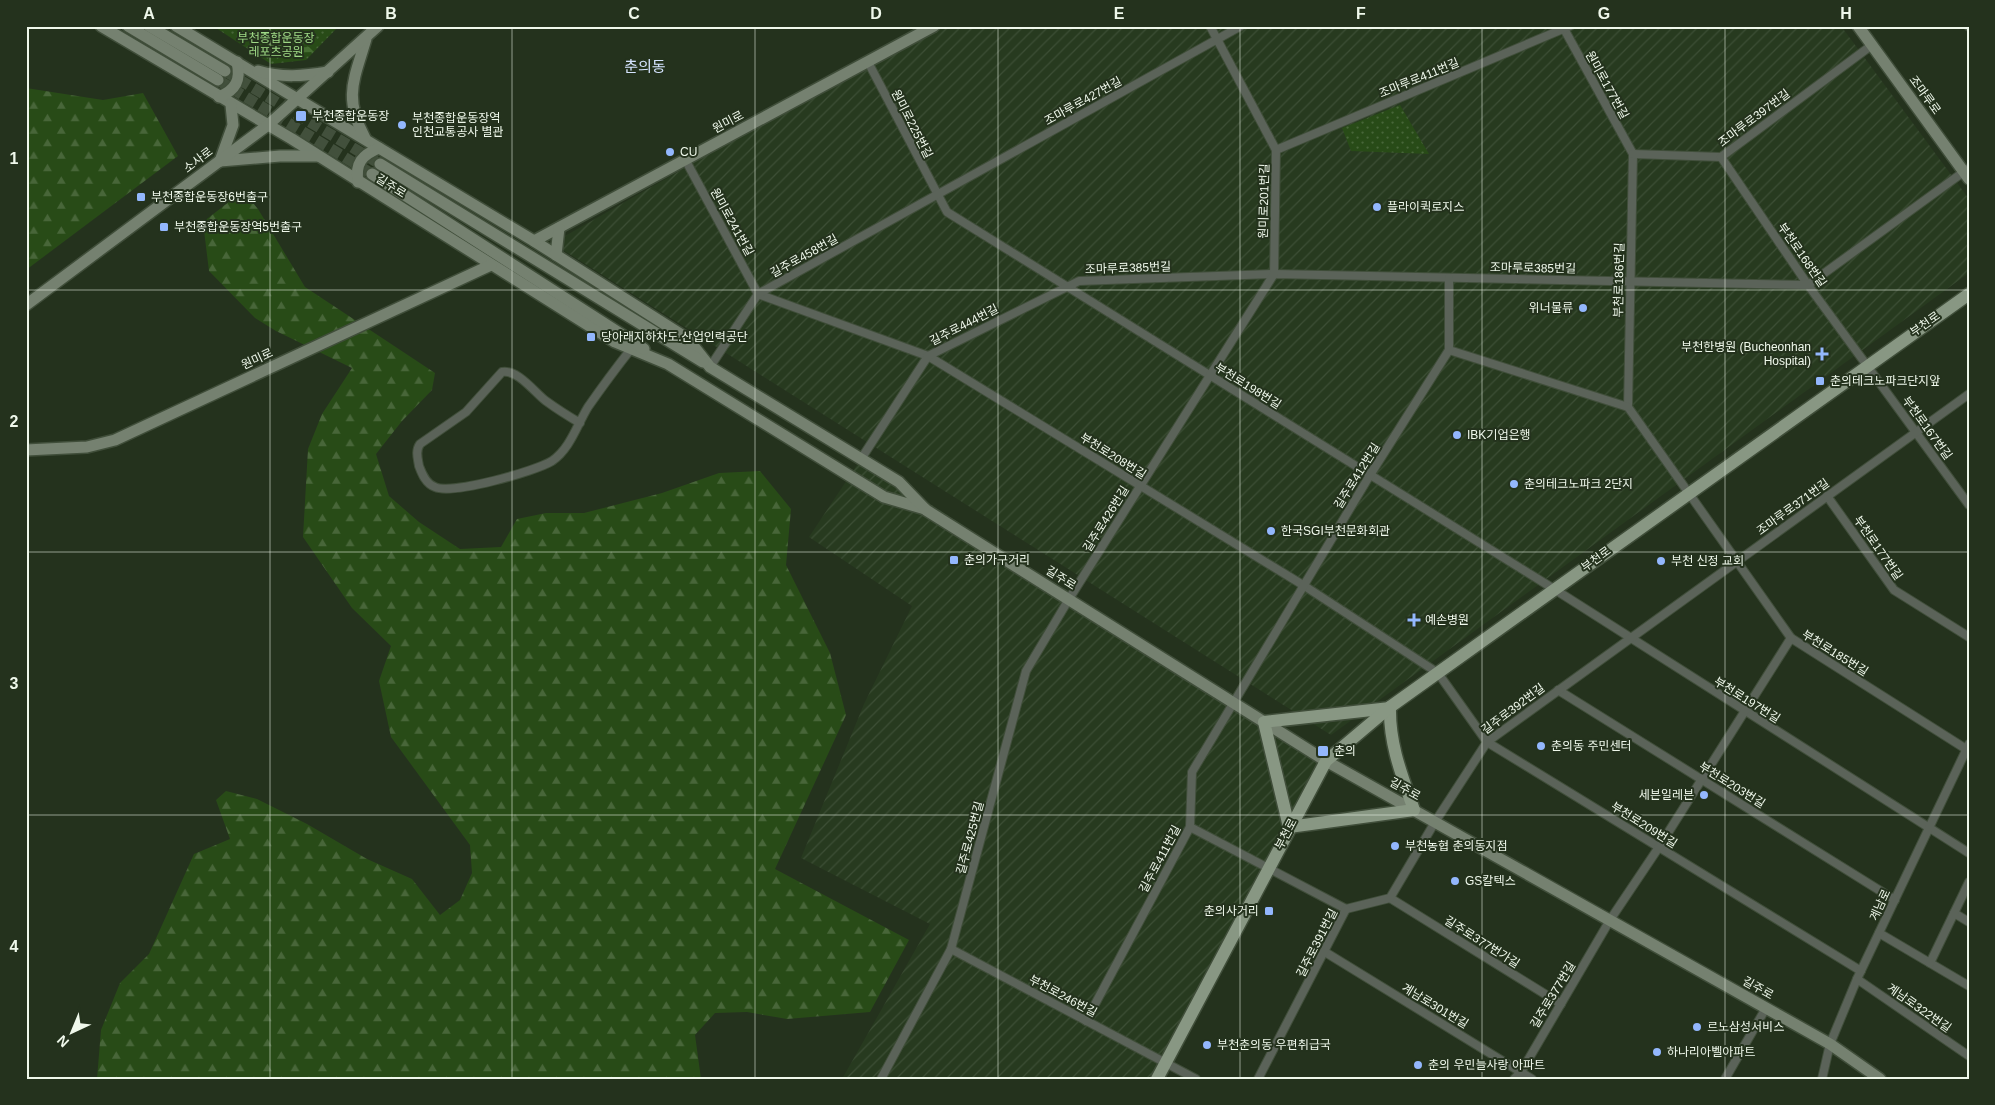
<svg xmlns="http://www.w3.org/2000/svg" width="1995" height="1105" font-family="Arial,'Noto Sans KR',sans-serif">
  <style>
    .industrial { fill: url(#industrial-furrows) }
    .green { fill: url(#green-dots) }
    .forest { fill: url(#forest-firs) }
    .water { fill: #456d32 }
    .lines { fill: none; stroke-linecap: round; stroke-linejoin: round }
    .secondary-tunnel { stroke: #42503c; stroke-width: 11; stroke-dasharray: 11 5.5; stroke-linecap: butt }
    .street-casing { stroke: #404e3a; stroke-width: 10 }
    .secondary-casing { stroke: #404e3a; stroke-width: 14 }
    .primary-casing { stroke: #404e3a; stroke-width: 15 }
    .street { stroke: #5b6359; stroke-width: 8 }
    .secondary { stroke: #758170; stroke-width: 11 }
    .primary { stroke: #889783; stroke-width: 12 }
    .grid { fill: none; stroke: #eff8eb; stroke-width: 1; stroke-opacity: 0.55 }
    .poi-dot { fill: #93b7fd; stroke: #24321d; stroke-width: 2 }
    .labels { text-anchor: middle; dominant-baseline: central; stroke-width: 4; stroke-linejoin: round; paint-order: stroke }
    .park-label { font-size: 12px; fill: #9fda86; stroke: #24321d }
    .street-label { font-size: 12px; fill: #eff8eb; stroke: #24321d }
    .poi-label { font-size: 12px; fill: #eff8eb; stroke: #24321d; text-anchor: start }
    .quarter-label { font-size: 15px; fill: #d5e4ff; stroke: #24321d }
    .neatline { fill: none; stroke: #eff8eb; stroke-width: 2 }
    .grid-label { font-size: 16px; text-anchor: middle; font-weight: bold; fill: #eff8eb }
  </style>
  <defs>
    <pattern id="industrial-furrows" width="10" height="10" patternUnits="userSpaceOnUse" patternTransform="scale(1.25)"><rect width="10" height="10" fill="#273a1f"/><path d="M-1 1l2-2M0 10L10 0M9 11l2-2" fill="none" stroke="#3c4e35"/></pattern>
    <pattern id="green-dots" width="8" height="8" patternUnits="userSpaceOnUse" patternTransform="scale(1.25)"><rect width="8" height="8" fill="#284b17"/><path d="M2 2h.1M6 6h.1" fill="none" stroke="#486639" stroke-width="1.8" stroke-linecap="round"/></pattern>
    <pattern id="forest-firs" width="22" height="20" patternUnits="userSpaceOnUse" patternTransform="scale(1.25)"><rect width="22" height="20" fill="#284b17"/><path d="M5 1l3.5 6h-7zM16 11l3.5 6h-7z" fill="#486639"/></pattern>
  </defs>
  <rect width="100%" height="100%" fill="#24321d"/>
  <g class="industrial">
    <polygon points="943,26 1841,26 1969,199 1969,273 1331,735 563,250 565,236 787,110"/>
    <polygon points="861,459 1326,761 1157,1079 842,1079 930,924 801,858 864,704 912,606 809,537"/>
  </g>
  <g class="green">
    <polygon points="213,26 339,26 306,60 271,64"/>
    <polygon points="1400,105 1429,154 1351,151 1342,128"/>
  </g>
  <g class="forest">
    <polygon points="26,88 103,100 143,93 178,156 26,270"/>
    <polygon points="243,191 258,209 305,287 435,373 432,390 402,421 376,454 389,496 419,522 460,549 501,547 517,519 546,513 584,513 662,493 719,473 760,471 791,509 786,565 830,653 846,715 775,869 909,940 870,1012 787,1019 747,1012 715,1013 695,1035 701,1079 97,1079 101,1030 120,983 149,954 194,854 230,839 216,800 226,791 257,799 307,824 367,859 412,879 440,915 460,900 472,873 470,845 391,737 379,681 391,646 352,608 303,537 308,449 322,414 352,368 276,331 255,318 209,271 203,222"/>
  </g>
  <polygon class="water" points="268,40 288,48 309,47 314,52 282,53 266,44"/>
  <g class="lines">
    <g class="secondary-tunnel">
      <polyline points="225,71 380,164"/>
      <polyline points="218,80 372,174"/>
    </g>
    <defs>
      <g id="street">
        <polyline points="1968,26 1969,27"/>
        <polyline points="1563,27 1633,154"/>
        <polyline points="868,62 947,212 1554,589 1969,853"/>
        <polyline points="1276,150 1570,26"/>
        <polyline points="1633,154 1628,407 1791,638 1966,749"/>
        <polyline points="1633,154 1721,157 1872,45"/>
        <polyline points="1721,157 1808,285 1969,505"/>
        <polyline points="686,161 758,294 928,356 1303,585 1438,673 1487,742 1861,971"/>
        <polyline points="1449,350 1628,407"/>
        <polyline points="710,367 758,294 1241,26"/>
        <path d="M580,423C568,416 557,409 546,401C535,393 518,369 502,372L466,412L420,444C415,451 418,459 419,466C422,474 426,484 435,487C452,495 536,471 552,461C570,449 577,425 588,407C602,387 616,368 631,349"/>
        <polyline points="861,459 928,356 1079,281 1274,274 1808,285 1969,168"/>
        <polyline points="1827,496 1894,590 1969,637"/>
        <polyline points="1558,690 1895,900"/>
        <polyline points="1190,827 1346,909"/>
        <polyline points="1390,898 1561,1004"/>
        <polyline points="1346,909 1390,898 1435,822 1487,742 1969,394"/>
        <polyline points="1954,913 1969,922"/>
        <polyline points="1879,933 1969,986"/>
        <polyline points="951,949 1196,1079"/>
        <polyline points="1325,952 1532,1079"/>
        <polyline points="1930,963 1969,882"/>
        <polyline points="1857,979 1969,1056"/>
        <polyline points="1086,1021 1190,827 1192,772 1370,475 1449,350 1449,278"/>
        <polyline points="881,1079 951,949 1026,671 1069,599 1274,274 1276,150 1210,26"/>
        <polyline points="1258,1079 1346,909"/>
        <polyline points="1514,1079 1521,1072 1610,920 1659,847 1791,638"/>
        <polyline points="1725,1079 1766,1008"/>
        <polyline points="1822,1079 1830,1044 1857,979 1969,744"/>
      </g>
      <g id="secondary">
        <polyline points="101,26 292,139 615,342 668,364 884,497 925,509"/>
        <polyline points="128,26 218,80"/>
        <polyline points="149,26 225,71"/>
        <polyline points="176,26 534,241 688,339 710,367 899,482 926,510 1326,761 1830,1044 1880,1079"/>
        <polyline points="1858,26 1969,179"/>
        <path d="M258,71C282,78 304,76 328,72"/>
        <path d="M219,97C236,90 241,80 237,62"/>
        <path d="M365,138C343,97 354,80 366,39"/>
        <polyline points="220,161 280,156 318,156"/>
        <polyline points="220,161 233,125 231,105"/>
        <polyline points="380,164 703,362"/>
        <polyline points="372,174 644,349"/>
        <path d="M358,182C355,163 362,155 379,148"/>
        <polyline points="534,241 934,26"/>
        <polyline points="556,255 559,228"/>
        <polyline points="26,305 268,125 378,26"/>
        <polyline points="26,450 87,447 115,440 491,265"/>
      </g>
      <g id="primary">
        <polyline points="1289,827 1264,722 1390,708"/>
        <path d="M1289,827L1414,810C1402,776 1389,744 1390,707"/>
        <polyline points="1157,1079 1326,761 1390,707 1969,294"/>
      </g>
    </defs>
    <use href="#street" class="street-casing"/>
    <use href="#secondary" class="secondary-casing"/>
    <use href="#primary" class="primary-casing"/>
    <use href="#street" class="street"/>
    <use href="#secondary" class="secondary"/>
    <use href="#primary" class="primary"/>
  </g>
  <path class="grid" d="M270,26V1079M512,26V1079M755,26V1079M998,26V1079M1240,26V1079M1482,26V1079M1725,26V1079M26,290H1969M26,552H1969M26,815H1969"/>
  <g class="poi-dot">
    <rect x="295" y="110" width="12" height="12" rx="2.5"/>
    <circle cx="402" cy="125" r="5"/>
    <circle cx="670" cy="152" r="5"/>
    <rect x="136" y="192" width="10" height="10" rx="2.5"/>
    <circle cx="1377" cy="207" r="5"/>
    <rect x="159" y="222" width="10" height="10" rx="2.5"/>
    <circle cx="1583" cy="308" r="5"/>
    <rect x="586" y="332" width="10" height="10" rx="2.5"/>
    <path d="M1819.5 346.5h5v5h5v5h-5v5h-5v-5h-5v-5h5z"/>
    <rect x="1815" y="376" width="10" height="10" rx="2.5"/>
    <circle cx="1457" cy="435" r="5"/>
    <circle cx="1514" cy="484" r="5"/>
    <circle cx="1271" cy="531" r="5"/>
    <rect x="949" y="555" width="10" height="10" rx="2.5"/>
    <circle cx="1661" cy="561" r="5"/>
    <path d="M1411.5 612.5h5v5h5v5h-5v5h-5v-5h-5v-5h5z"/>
    <circle cx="1541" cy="746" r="5"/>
    <rect x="1317" y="745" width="12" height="12" rx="2.5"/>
    <circle cx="1704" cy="795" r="5"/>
    <circle cx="1395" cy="846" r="5"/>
    <circle cx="1455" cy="881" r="5"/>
    <rect x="1264" y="906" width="10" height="10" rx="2.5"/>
    <circle cx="1697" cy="1027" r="5"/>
    <circle cx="1207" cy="1045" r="5"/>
    <circle cx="1657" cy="1052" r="5"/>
    <circle cx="1418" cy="1065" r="5"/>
  </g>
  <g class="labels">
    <g class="park-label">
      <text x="276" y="38">부천종합운동장<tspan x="276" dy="14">레포츠공원</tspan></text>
    </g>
    <g class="street-label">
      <text transform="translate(1419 78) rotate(-22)">조마루로411번길</text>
      <text transform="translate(1607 85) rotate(61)">원미로177번길</text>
      <text transform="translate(1925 95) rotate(54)">조마루로</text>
      <text transform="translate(1083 101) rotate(-29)">조마루로427번길</text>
      <text transform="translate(1754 118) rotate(-37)">조마루로397번길</text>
      <text transform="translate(728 122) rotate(-28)">원미로</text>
      <text transform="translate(912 124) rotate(63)">원미로225번길</text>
      <text transform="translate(198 160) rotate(-37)">소사로</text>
      <text transform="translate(391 186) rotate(32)">길주로</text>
      <text transform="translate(1264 201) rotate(-89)">원미로201번길</text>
      <text transform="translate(732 222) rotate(61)">원미로241번길</text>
      <text transform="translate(1802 255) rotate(55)">부천로168번길</text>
      <text transform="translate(804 256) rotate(-29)">길주로458번길</text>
      <text transform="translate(1128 268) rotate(-2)">조마루로385번길</text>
      <text transform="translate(1533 268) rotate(1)">조마루로385번길</text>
      <text transform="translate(1619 280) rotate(-89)">부천로186번길</text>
      <text transform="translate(1925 324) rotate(-35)">부천로</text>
      <text transform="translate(964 325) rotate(-27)">길주로444번길</text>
      <text transform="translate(257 359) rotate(-25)">원미로</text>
      <text transform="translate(1248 386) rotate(32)">부천로198번길</text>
      <text transform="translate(1927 428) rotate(54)">부천로167번길</text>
      <text transform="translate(1113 456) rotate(32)">부천로208번길</text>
      <text transform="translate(1357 476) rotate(-58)">길주로412번길</text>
      <text transform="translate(1793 507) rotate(-36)">조마루로371번길</text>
      <text transform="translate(1106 519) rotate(-58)">길주로426번길</text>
      <text transform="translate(1878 548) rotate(55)">부천로177번길</text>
      <text transform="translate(1596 559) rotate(-36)">부천로</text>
      <text transform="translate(1061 578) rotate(32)">길주로</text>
      <text transform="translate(1835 653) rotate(32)">부천로185번길</text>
      <text transform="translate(1747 700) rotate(32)">부천로197번길</text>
      <text transform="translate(1513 709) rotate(-37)">길주로392번길</text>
      <text transform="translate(1732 785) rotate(32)">부천로203번길</text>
      <text transform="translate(1405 789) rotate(29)">길주로</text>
      <text transform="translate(1644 825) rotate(32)">부천로209번길</text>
      <text transform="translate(1286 834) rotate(-62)">부천로</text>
      <text transform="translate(970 838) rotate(-75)">길주로425번길</text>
      <text transform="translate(1160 859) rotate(-62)">길주로411번길</text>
      <text transform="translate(1880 905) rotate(-65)">계남로</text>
      <text transform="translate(1482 942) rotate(32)">길주로377번가길</text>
      <text transform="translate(1317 943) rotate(-63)">길주로391번길</text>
      <text transform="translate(1758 988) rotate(29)">길주로</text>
      <text transform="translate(1553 995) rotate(-59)">길주로377번길</text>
      <text transform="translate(1063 996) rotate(28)">부천로246번길</text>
      <text transform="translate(1435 1006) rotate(31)">계남로301번길</text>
      <text transform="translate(1919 1008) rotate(35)">계남로322번길</text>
    </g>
    <g class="poi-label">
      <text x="312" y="116">부천종합운동장</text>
      <text x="412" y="118">부천종합운동장역<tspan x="412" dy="14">인천교통공사 별관</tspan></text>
      <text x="680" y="152">CU</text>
      <text x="151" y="197">부천종합운동장6번출구</text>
      <text x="1387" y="207">플라이퀵로지스</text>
      <text x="174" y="227">부천종합운동장역5번출구</text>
      <text x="1573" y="308" text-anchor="end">위너물류</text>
      <text x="601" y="337">당아래지하차도.산업인력공단</text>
      <text x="1811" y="347" text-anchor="end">부천한병원 (Bucheonhan<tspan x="1811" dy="14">Hospital)</tspan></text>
      <text x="1830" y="381">춘의테크노파크단지앞</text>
      <text x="1467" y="435">IBK기업은행</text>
      <text x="1524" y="484">춘의테크노파크 2단지</text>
      <text x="1281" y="531">한국SGI부천문화회관</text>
      <text x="964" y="560">춘의가구거리</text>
      <text x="1671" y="561">부천 신정 교회</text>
      <text x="1425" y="620">예손병원</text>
      <text x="1551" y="746">춘의동 주민센터</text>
      <text x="1334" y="751">춘의</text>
      <text x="1694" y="795" text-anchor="end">세븐일레븐</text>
      <text x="1405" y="846">부천농협 춘의동지점</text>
      <text x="1465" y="881">GS칼텍스</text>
      <text x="1259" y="911" text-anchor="end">춘의사거리</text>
      <text x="1707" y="1027">르노삼성서비스</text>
      <text x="1217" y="1045">부천춘의동 우편취급국</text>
      <text x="1667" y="1052">하나리아벨아파트</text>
      <text x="1428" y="1065">춘의 우민늘사랑 아파트</text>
    </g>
    <g class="quarter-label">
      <text x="645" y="66">춘의동</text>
    </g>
  </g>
  <rect width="1995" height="1105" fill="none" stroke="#24321d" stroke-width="55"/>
  <g transform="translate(72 1032) rotate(224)" stroke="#24321d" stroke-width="4" paint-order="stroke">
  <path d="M0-4L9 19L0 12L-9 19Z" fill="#eff8eb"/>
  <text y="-8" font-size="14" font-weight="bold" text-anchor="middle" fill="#eff8eb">N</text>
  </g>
  <rect x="28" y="28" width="1940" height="1050" class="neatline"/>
  <g class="grid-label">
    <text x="149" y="19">A</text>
    <text x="391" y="19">B</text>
    <text x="634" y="19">C</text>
    <text x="876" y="19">D</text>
    <text x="1119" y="19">E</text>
    <text x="1361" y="19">F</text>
    <text x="1604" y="19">G</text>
    <text x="1846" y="19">H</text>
    <text x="14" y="164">1</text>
    <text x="14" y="427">2</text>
    <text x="14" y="689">3</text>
    <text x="14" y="952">4</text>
  </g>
</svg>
